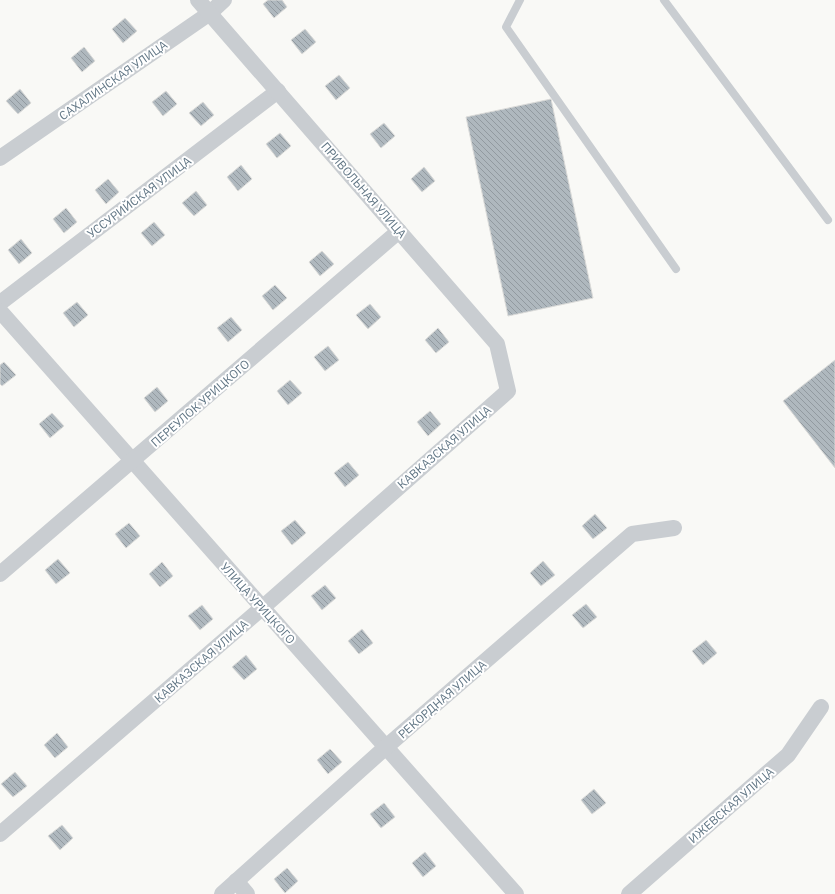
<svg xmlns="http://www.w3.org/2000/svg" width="835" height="894" font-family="'IBM Plex Sans',sans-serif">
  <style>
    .building { fill: url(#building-back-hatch); stroke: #dbdbd9 }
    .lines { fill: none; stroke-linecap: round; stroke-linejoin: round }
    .service { stroke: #c9cdd1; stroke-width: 8 }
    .minor { stroke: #c9cdd1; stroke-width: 16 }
    .labels { text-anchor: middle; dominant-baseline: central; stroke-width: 4; stroke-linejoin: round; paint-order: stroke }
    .street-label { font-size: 12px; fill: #617685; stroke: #fff }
  </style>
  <defs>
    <pattern id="building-back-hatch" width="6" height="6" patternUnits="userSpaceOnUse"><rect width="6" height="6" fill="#afb8be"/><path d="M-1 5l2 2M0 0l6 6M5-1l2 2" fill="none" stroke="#929aa0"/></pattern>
  </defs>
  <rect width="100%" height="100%" fill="#f9f9f6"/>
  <g class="building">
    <polygon points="268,0 282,0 287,7 274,18 263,4"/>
    <polygon points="125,18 137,31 123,43 112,29"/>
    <polygon points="305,29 316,42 302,54 291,40"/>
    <polygon points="84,47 95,61 82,72 71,58"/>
    <polygon points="339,75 350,88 336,100 325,86"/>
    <polygon points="20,89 31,103 18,114 6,101"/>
    <polygon points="166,91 177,104 163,116 152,102"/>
    <polygon points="551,99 593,298 508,316 466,117"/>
    <polygon points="203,102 214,115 201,126 189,113"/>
    <polygon points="384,123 395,136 381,148 370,134"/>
    <polygon points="280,133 291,146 277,158 266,144"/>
    <polygon points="241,165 252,179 238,191 227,177"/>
    <polygon points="424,167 435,181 422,192 411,179"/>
    <polygon points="108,179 119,192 106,204 95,190"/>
    <polygon points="196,191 207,205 194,216 182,203"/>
    <polygon points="66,208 77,222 64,233 53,219"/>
    <polygon points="154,222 165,235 152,246 141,233"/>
    <polygon points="21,239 32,253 19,264 8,250"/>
    <polygon points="322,251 334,264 320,276 309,262"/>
    <polygon points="275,285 287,298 273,310 262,296"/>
    <polygon points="77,302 88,315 74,327 63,313"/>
    <polygon points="370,304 381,317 368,329 356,315"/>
    <polygon points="231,317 242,330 228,342 217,328"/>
    <polygon points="438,328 449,342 436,353 425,340"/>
    <polygon points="328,346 339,360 325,371 314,357"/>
    <polygon points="835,360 835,468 783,401"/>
    <polygon points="4,362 16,375 2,386 0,384 0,365"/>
    <polygon points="290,380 302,393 288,405 277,391"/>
    <polygon points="157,387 168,401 155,412 144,398"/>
    <polygon points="430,411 441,424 428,436 417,422"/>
    <polygon points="52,413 64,426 50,438 39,424"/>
    <polygon points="348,462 359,475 345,487 334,473"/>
    <polygon points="595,514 607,528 593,539 582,526"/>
    <polygon points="295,520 306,533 292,545 281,531"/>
    <polygon points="129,523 140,536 126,548 115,534"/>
    <polygon points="58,559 70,573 56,584 45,570"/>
    <polygon points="543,561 555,575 541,586 530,573"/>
    <polygon points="162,562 173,576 160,587 149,574"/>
    <polygon points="325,585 336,598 322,610 311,596"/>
    <polygon points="586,604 597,617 583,628 572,615"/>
    <polygon points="202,605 213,619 200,630 188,616"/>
    <polygon points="362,629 373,643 359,654 348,641"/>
    <polygon points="706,640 717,653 703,665 692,651"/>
    <polygon points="246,655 257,669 244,680 232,667"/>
    <polygon points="57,733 68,747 55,758 44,745"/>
    <polygon points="330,749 342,762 328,774 317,760"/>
    <polygon points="15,772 27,786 13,797 1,784"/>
    <polygon points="594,789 606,803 592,814 581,800"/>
    <polygon points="384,803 395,817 381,828 370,814"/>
    <polygon points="62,825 73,838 60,850 48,836"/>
    <polygon points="425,852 436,866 423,877 412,863"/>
    <polygon points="287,868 298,881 285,893 274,879"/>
  </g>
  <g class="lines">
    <g class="service">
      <polyline points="520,0 506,27 676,269"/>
      <polyline points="664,0 828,220"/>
    </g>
    <g class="minor">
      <polyline points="0,158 210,13 224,0"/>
      <polyline points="0,303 278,91"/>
      <polyline points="0,311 516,894"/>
      <polyline points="0,574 399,231"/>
      <polyline points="0,834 262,608 508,391 497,344 198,0"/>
      <polyline points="236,881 247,894"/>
      <polyline points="222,894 386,747 632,534 674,528"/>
      <polyline points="629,894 788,755 821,707"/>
    </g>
  </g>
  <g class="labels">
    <g class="street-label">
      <text transform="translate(113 80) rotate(-35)">САХАЛИНСКАЯ УЛИЦА</text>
      <text transform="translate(364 190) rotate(49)">ПРИВОЛЬНАЯ УЛИЦА</text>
      <text transform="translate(139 197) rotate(-37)">УССУРИЙСКАЯ УЛИЦА</text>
      <text transform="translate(200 403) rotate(-41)">ПЕРЕУЛОК УРИЦКОГО</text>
      <text transform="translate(444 447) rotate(-41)">КАВКАЗСКАЯ УЛИЦА</text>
      <text transform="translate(258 603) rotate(48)">УЛИЦА УРИЦКОГО</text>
      <text transform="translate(201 661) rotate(-41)">КАВКАЗСКАЯ УЛИЦА</text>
      <text transform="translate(442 699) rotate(-41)">РЕКОРДНАЯ УЛИЦА</text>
      <text transform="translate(731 805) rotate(-41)">ИЖЕВСКАЯ УЛИЦА</text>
    </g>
  </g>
</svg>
